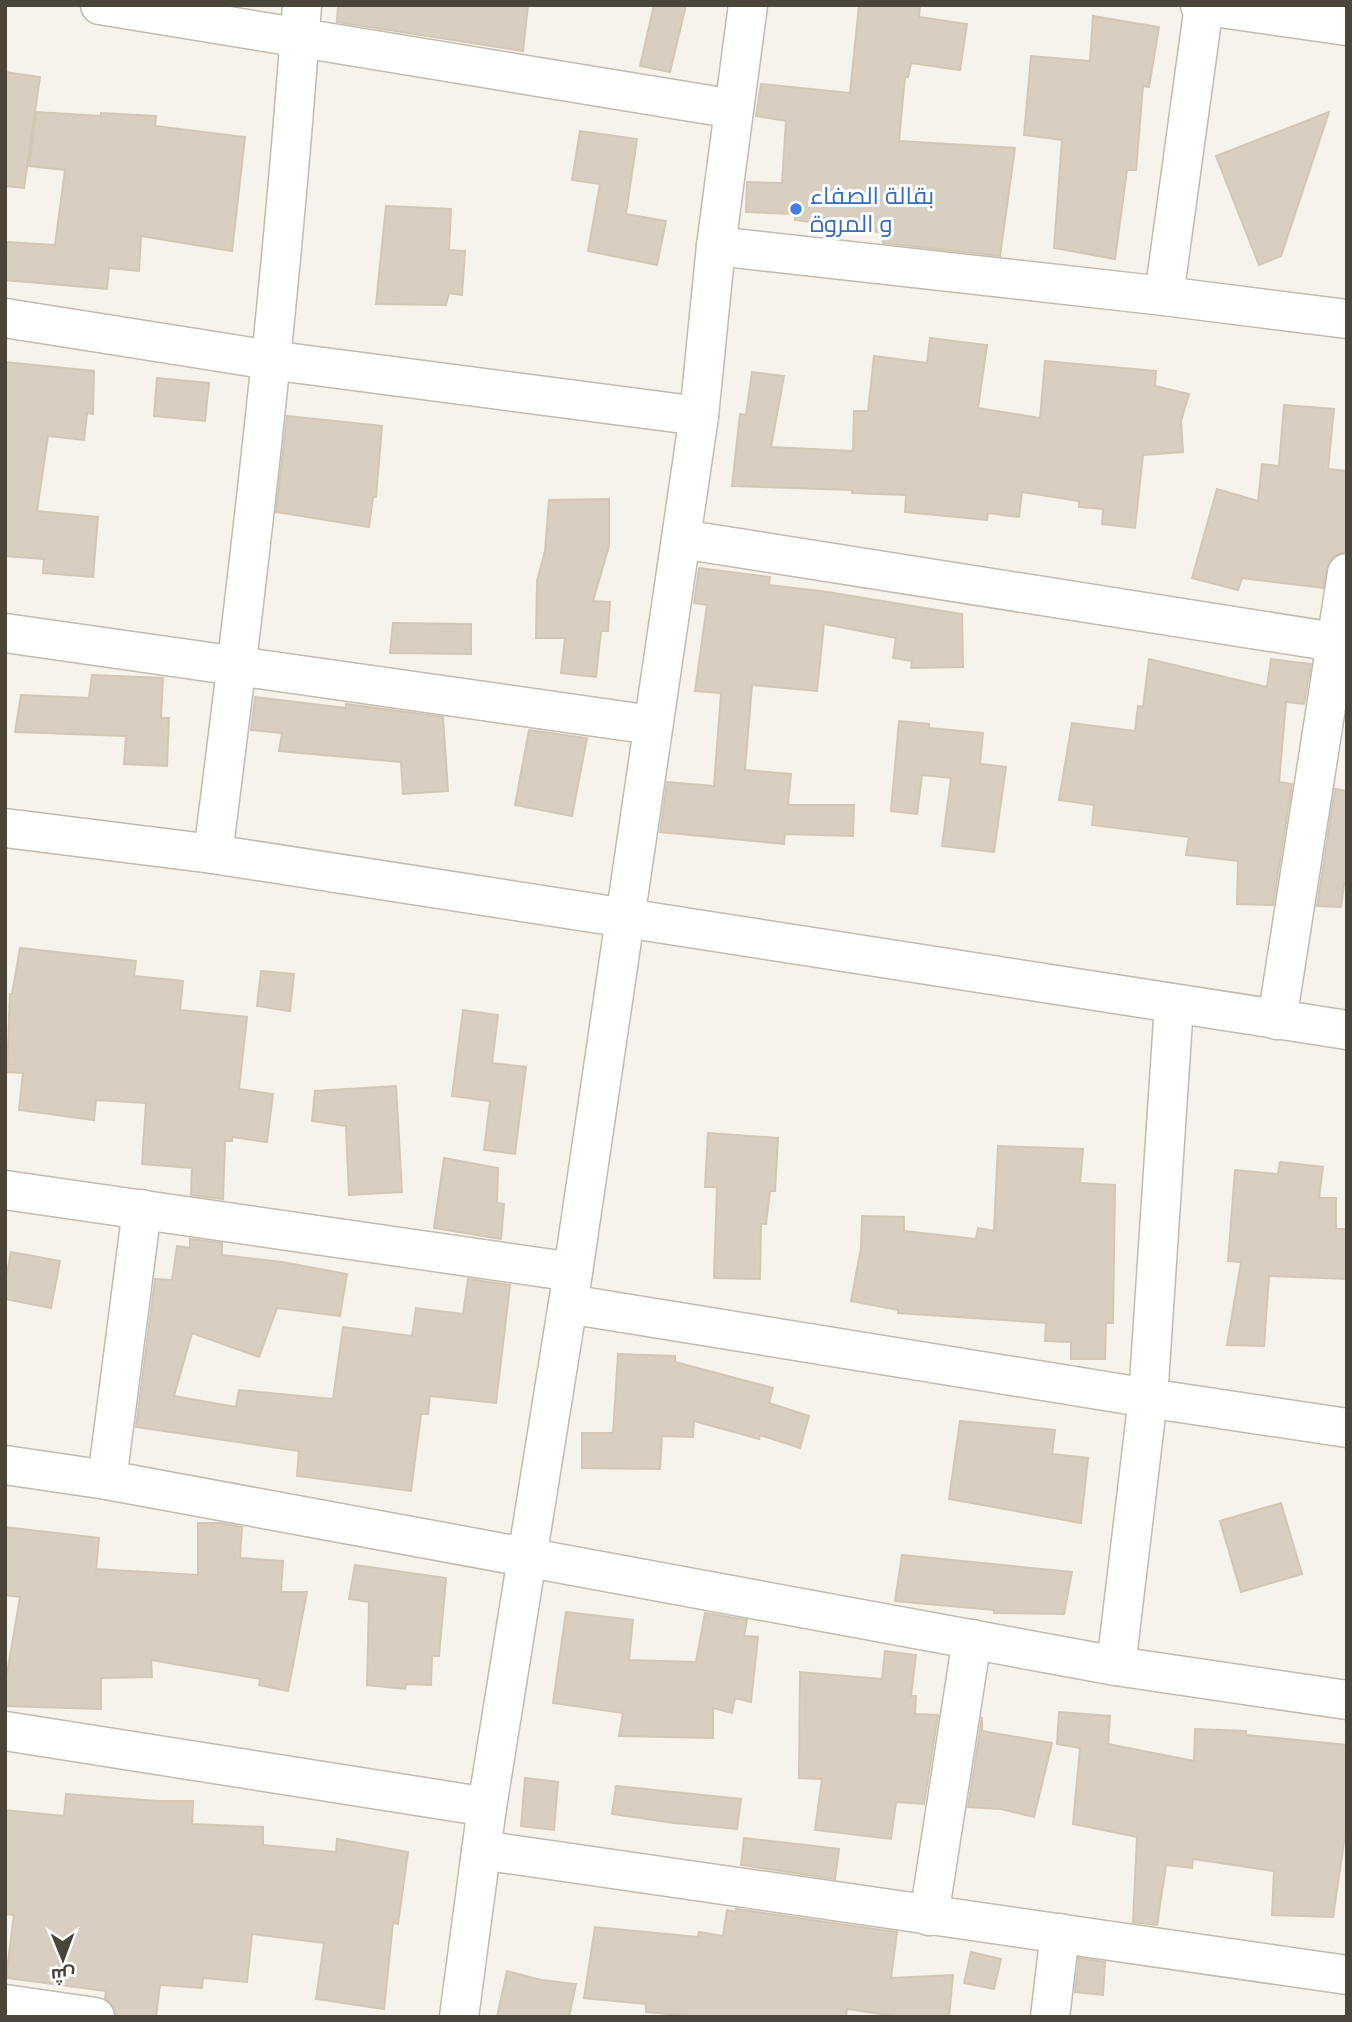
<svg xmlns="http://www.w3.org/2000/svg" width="1352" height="2022" font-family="Figtree,Cairo,sans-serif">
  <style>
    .building { fill: #d8cfc1; stroke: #d3c7b4; stroke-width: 2 }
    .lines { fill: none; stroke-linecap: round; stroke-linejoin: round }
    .minor-casing { stroke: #c2bbae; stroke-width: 41 }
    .minor { stroke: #fff; stroke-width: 38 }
    .shop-dot { fill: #3f7fe0; stroke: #fff; stroke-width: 2.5 }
    .labels { text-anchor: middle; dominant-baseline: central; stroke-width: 6; stroke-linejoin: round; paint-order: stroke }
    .shop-label { font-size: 24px; fill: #366cbe; stroke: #fff; text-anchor: start }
  </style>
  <rect width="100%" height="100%" fill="#f6f3ec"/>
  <g class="building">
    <polygon points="338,5 528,5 523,51 337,22"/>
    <polygon points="654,5 686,5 670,72 640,66"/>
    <polygon points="859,5 920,5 919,17 967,24 960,70 911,63 908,77 905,77 899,141 1015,148 1000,256 883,243 885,233 795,220 795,214 746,212 747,182 782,183 786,121 756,116 761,84 850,93"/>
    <polygon points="1093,16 1159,27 1149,87 1143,86 1136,170 1127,170 1115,259 1054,248 1062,140 1024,135 1031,56 1090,61"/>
    <polygon points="5,72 40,77 24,188 5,186"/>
    <polygon points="36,112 101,116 101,113 156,116 155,126 245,137 232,251 141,236 139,271 109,268 107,289 5,280 7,242 55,245 65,170 29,166"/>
    <polygon points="1329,112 1281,256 1259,265 1216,156"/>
    <polygon points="580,131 637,139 626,214 666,221 657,265 588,251 600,184 572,180"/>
    <polygon points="386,206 451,209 449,250 465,251 462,295 449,293 446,305 376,304"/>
    <polygon points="930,338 987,345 978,408 1040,418 1045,361 1156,371 1155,386 1189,394 1181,421 1183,452 1143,455 1135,528 1102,524 1103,509 1079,507 1079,501 1022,492 1019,517 988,513 987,520 905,512 906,495 852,493 852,490 732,486 740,414 746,415 752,372 784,376 771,447 853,451 854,411 868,411 874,356 927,363"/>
    <polygon points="5,362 94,371 93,414 87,413 84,440 48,436 37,511 98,517 93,577 43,573 44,559 5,556"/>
    <polygon points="157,378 209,383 205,421 154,416"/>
    <polygon points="1284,405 1334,409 1328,469 1347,471 1347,552 1339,553 1330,560 1323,588 1242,578 1238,590 1192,578 1217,489 1258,501 1262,464 1279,466"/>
    <polygon points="287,416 382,426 376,497 373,497 369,527 276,512"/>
    <polygon points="609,499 609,546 593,601 610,602 608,631 601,631 596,677 561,673 565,638 536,638 537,581 545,551 549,500"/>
    <polygon points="699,568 770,577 769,585 828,592 962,614 963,667 911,668 912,661 893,658 896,638 824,624 817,691 752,685 745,770 791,774 788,805 854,805 853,836 785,834 784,844 660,832 667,782 714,786 721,693 695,691 707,605 694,603"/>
    <polygon points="393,623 471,624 471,654 390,653"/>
    <polygon points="1149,659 1267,687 1271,659 1311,664 1304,704 1286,702 1279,782 1292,784 1273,905 1237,904 1238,861 1186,855 1189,837 1092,825 1094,805 1059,800 1072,723 1135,731 1138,706 1143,707"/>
    <polygon points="92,675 163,678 161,718 169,718 167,766 124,764 126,736 15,732 21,695 89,698"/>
    <polygon points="255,697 346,708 346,704 443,717 448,791 403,794 401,762 279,751 282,733 251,730"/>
    <polygon points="899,721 929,724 929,728 983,733 980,764 1006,767 994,852 942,846 951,778 922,775 917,814 891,811"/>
    <polygon points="529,730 587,738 572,816 515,805"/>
    <polygon points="1335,789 1347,791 1347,884 1344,884 1341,907 1317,906"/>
    <polygon points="20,948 136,961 134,976 183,981 180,1010 247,1017 239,1089 273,1094 267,1142 232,1137 232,1141 225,1141 223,1199 191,1195 192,1168 142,1164 146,1103 96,1100 94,1120 19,1110 23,1073 7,1072 10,994 12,994"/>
    <polygon points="261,971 294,974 290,1011 257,1006"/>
    <polygon points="463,1010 498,1015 492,1063 526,1067 515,1154 484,1150 490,1101 452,1096"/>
    <polygon points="396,1086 402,1192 349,1195 346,1126 312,1121 315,1091"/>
    <polygon points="708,1133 778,1138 775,1191 770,1191 766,1224 761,1224 760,1279 714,1278 717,1187 705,1187"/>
    <polygon points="998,1146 1083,1149 1080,1183 1115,1185 1113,1323 1106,1323 1105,1359 1071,1359 1071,1342 1045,1341 1046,1323 898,1313 898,1310 851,1301 861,1248 862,1216 904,1217 904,1231 976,1239 978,1228 994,1231"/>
    <polygon points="444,1158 498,1168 497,1203 504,1204 501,1239 434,1228"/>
    <polygon points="1280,1162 1323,1167 1319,1198 1336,1198 1336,1229 1347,1229 1347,1279 1269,1276 1264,1346 1227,1345 1241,1262 1228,1261 1235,1170 1278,1174"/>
    <polygon points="190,1239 222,1243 222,1255 282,1262 347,1274 340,1316 277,1308 259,1357 192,1333 174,1396 236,1407 239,1390 333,1399 343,1327 412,1336 416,1308 463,1314 468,1279 510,1285 496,1403 430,1396 428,1414 421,1414 411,1491 297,1476 299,1451 136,1427 155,1279 172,1280 177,1246 190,1248"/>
    <polygon points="11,1252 60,1261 51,1308 5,1299 5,1284"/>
    <polygon points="618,1354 675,1356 675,1362 773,1388 769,1403 809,1416 800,1448 760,1435 759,1439 694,1421 693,1437 662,1436 660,1469 582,1468 582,1433 613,1433"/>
    <polygon points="960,1421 1055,1430 1052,1454 1088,1458 1081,1523 949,1499"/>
    <polygon points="1281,1503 1302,1574 1241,1592 1220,1521"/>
    <polygon points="198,1523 221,1523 242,1527 240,1558 283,1561 281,1592 307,1592 288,1691 259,1685 260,1679 151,1660 152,1677 101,1678 101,1709 5,1706 5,1685 20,1597 5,1595 5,1527 99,1538 96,1569 198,1575"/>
    <polygon points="902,1555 1072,1572 1064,1614 994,1613 994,1610 895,1601"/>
    <polygon points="355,1565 446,1578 439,1656 432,1656 431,1685 406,1684 405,1689 367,1685 369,1602 349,1599"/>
    <polygon points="566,1612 633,1620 629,1660 696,1662 705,1613 747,1620 744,1636 758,1637 751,1702 735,1698 732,1713 713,1708 713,1738 619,1736 623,1713 553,1703"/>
    <polygon points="885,1651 916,1655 911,1696 916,1696 915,1714 938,1715 924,1804 896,1802 891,1839 815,1830 822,1779 799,1778 800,1672 882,1679"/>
    <polygon points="1059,1712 1110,1716 1108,1744 1194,1761 1195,1729 1246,1731 1246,1735 1347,1745 1347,1822 1333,1917 1272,1915 1274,1871 1193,1859 1192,1868 1166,1865 1157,1925 1133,1922 1137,1837 1073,1824 1080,1748 1057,1744"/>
    <polygon points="982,1717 982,1731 1052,1743 1034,1817 1001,1809 968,1807"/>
    <polygon points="525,1778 558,1782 554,1830 521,1826"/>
    <polygon points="616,1786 741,1799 737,1829 674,1823 612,1814"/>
    <polygon points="66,1794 158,1801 193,1801 192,1824 263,1827 263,1845 336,1852 337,1839 408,1852 398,1924 393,1923 384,2009 316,1999 324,1943 252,1934 247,1982 203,1978 202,1988 160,1985 156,2017 116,2017 115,2008 105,1998 106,1991 6,1978 14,1915 5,1914 5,1810 64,1816"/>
    <polygon points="744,1838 839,1849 835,1879 741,1865"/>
    <polygon points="736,1909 897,1932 891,1978 953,1975 949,2017 902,2017 847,2009 846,2017 703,2017 646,2012 646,2004 584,1998 595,1927 698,1937 699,1932 723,1936 727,1910 735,1912"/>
    <polygon points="971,1952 1001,1959 994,1989 964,1983"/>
    <polygon points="1079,1958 1105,1962 1103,1995 1075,1992"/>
    <polygon points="507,1971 541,1980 576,1984 569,2017 497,2017"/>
  </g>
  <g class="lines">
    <defs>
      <g id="minor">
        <polyline points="100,5 734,109"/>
        <polyline points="1200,5 1347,26"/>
        <polyline points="716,246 1164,296 1347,319"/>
        <polyline points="1164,296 1204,5"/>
        <polyline points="5,318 270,360 699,416"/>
        <polyline points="681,539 1347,644"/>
        <polyline points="5,633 652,725"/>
        <polyline points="5,828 213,854 1347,1030"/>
        <path d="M213,854C249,572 282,289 302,5"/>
        <polyline points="1277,1020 1347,573"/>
        <polyline points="5,1190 573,1272"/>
        <polyline points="568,1304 1148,1398 1347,1428"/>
        <polyline points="5,1465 107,1480 1116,1666 1347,1700"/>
        <polyline points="107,1480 142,1209"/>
        <polyline points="1116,1666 1148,1398 1174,1005"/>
        <polyline points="5,1731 487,1807"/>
        <polyline points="481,1850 1347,1975"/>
        <polyline points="929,1916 972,1639"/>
        <polyline points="5,2004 95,2017"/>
        <polyline points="459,2017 487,1807 573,1272 699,416 716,246 748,5"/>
        <polyline points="1050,2017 1060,1933"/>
      </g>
    </defs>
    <use href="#minor" class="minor-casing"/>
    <use href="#minor" class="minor"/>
  </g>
  <circle class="shop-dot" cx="796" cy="209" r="7"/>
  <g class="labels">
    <g class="shop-label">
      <text x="810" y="195">بقالة الصفاء<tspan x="810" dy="28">و المروة</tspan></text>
    </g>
  </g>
  <rect width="1352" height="2022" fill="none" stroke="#4b4439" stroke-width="14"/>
  <g transform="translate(63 1959) rotate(179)" stroke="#ffffff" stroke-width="5" paint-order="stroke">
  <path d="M0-5L12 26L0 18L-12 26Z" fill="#4b4439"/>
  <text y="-10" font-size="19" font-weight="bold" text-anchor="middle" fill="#4b4439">ش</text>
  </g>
</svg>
